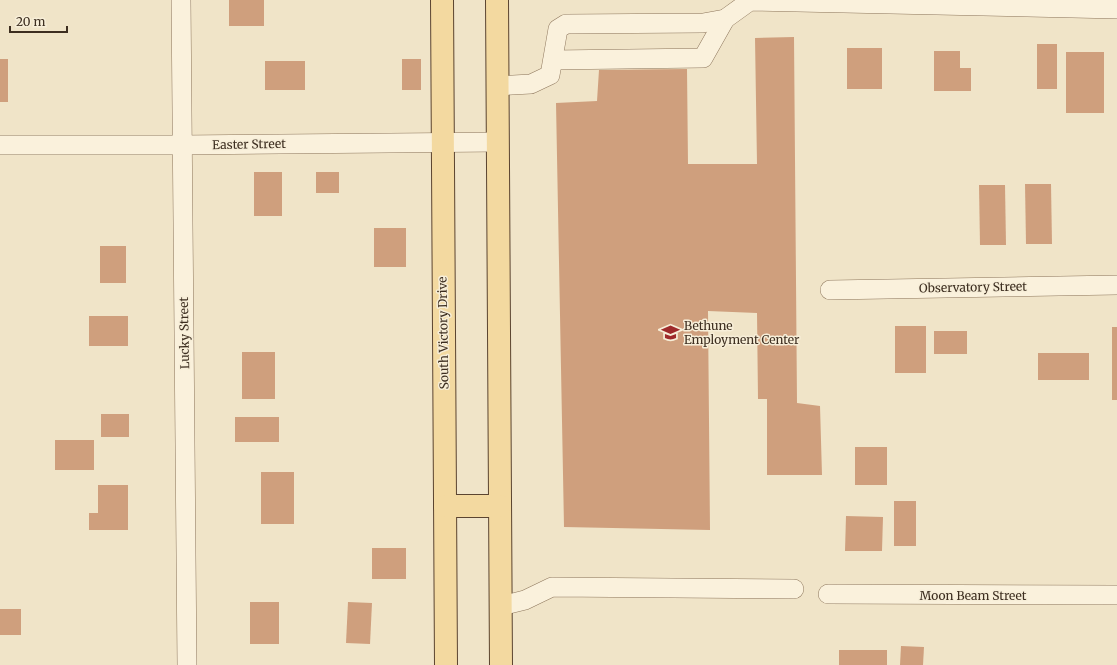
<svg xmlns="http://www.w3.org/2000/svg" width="1117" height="665" font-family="Merriweather,serif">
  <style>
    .building { fill: #cf9f7d }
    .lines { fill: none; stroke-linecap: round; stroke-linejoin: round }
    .minor-casing { stroke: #8d765c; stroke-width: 20 }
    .major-casing { stroke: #5b4430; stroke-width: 24 }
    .minor { stroke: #faf1dc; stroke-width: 19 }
    .major { stroke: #f3d9a0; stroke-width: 22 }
    .labels { text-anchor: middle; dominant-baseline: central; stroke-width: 3; stroke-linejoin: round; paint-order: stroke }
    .street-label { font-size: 12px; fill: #3d2e20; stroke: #f7eed8 }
    .poi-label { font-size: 12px; fill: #3d2e20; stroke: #f7eed8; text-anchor: start }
  </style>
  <rect width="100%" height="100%" fill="#f0e4c8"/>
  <g class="building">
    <rect x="229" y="0" width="35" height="26"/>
    <polygon points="794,37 797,403 820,406 822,475 767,475 767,399 758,399 757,313 708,311 710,530 564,527 556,103 597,101 599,70 687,69 688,164 757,164 755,38"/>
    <rect x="1037" y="44" width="20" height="45"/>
    <rect x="847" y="48" width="35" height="41"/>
    <polygon points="934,51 960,51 960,68 971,68 971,91 934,91"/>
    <rect x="1066" y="52" width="38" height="61"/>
    <rect x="0" y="59" width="8" height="43"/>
    <rect x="402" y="59" width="19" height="31"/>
    <rect x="265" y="61" width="40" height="29"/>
    <rect x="254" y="172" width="28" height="44"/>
    <rect x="316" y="172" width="23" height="21"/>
    <polygon points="1025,184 1051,184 1052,244 1026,244"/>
    <polygon points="979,185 1005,185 1006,245 980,245"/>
    <rect x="374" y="228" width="32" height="39"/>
    <rect x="100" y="246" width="26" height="37"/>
    <rect x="89" y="316" width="39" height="30"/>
    <rect x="895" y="326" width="31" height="47"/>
    <rect x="1112" y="327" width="5" height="73"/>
    <rect x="934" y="331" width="33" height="23"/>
    <rect x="242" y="352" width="33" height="47"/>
    <rect x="1038" y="353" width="51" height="27"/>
    <rect x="101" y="414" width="28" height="23"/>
    <rect x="235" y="417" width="44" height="25"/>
    <rect x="55" y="440" width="39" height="30"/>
    <rect x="855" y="447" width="32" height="38"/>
    <rect x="261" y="472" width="33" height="52"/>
    <polygon points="98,485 128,485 128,530 89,530 89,513 98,513"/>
    <rect x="894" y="501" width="22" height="45"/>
    <polygon points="846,516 883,517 882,551 845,551"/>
    <rect x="372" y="548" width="34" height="31"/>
    <rect x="250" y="602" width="29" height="42"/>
    <polygon points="348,602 372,603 370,644 346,643"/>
    <rect x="0" y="609" width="21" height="26"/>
    <polygon points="901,646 924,647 923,665 900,665"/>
    <rect x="839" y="650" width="48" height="15"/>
  </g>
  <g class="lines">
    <defs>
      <g id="minor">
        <polyline points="181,0 187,665"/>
        <polyline points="553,60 703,58 725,19"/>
        <polyline points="497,86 531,84 550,75 558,29 566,24 703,23 725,19 750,1 1117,9"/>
        <polyline points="0,145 182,145 498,142"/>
        <polyline points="830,290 1117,285"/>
        <polyline points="828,594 1117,595"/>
        <polyline points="501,606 525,600 552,587 794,589"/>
      </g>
      <g id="major">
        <polyline points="442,0 446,665"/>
        <polyline points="497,0 501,665"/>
        <polyline points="445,506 500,506"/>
      </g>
    </defs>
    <use href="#minor" class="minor-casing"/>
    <use href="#major" class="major-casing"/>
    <use href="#minor" class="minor"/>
    <use href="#major" class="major"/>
  </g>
  <defs>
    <symbol id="school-bare" viewBox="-9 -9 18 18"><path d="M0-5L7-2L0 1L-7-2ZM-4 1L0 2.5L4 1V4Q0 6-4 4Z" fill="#9e2a2b" stroke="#f7eed8" stroke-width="2.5" paint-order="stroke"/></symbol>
  </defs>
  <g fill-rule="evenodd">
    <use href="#school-bare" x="658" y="320" width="25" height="25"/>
  </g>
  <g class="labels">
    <g class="street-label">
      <text transform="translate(249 144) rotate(-1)">Easter Street</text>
      <text transform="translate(973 287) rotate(-1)">Observatory Street</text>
      <text transform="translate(184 333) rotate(-91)">Lucky Street</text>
      <text transform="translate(443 333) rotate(-91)">South Victory Drive</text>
      <text x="973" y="595">Moon Beam Street</text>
    </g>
    <g class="poi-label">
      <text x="684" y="325">Bethune<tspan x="684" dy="14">Employment Center</tspan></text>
    </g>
  </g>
  <path d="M10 26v6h57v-6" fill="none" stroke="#3d2e20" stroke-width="2"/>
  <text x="16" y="26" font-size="12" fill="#3d2e20" stroke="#f7eed8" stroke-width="3" paint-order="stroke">20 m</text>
</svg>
